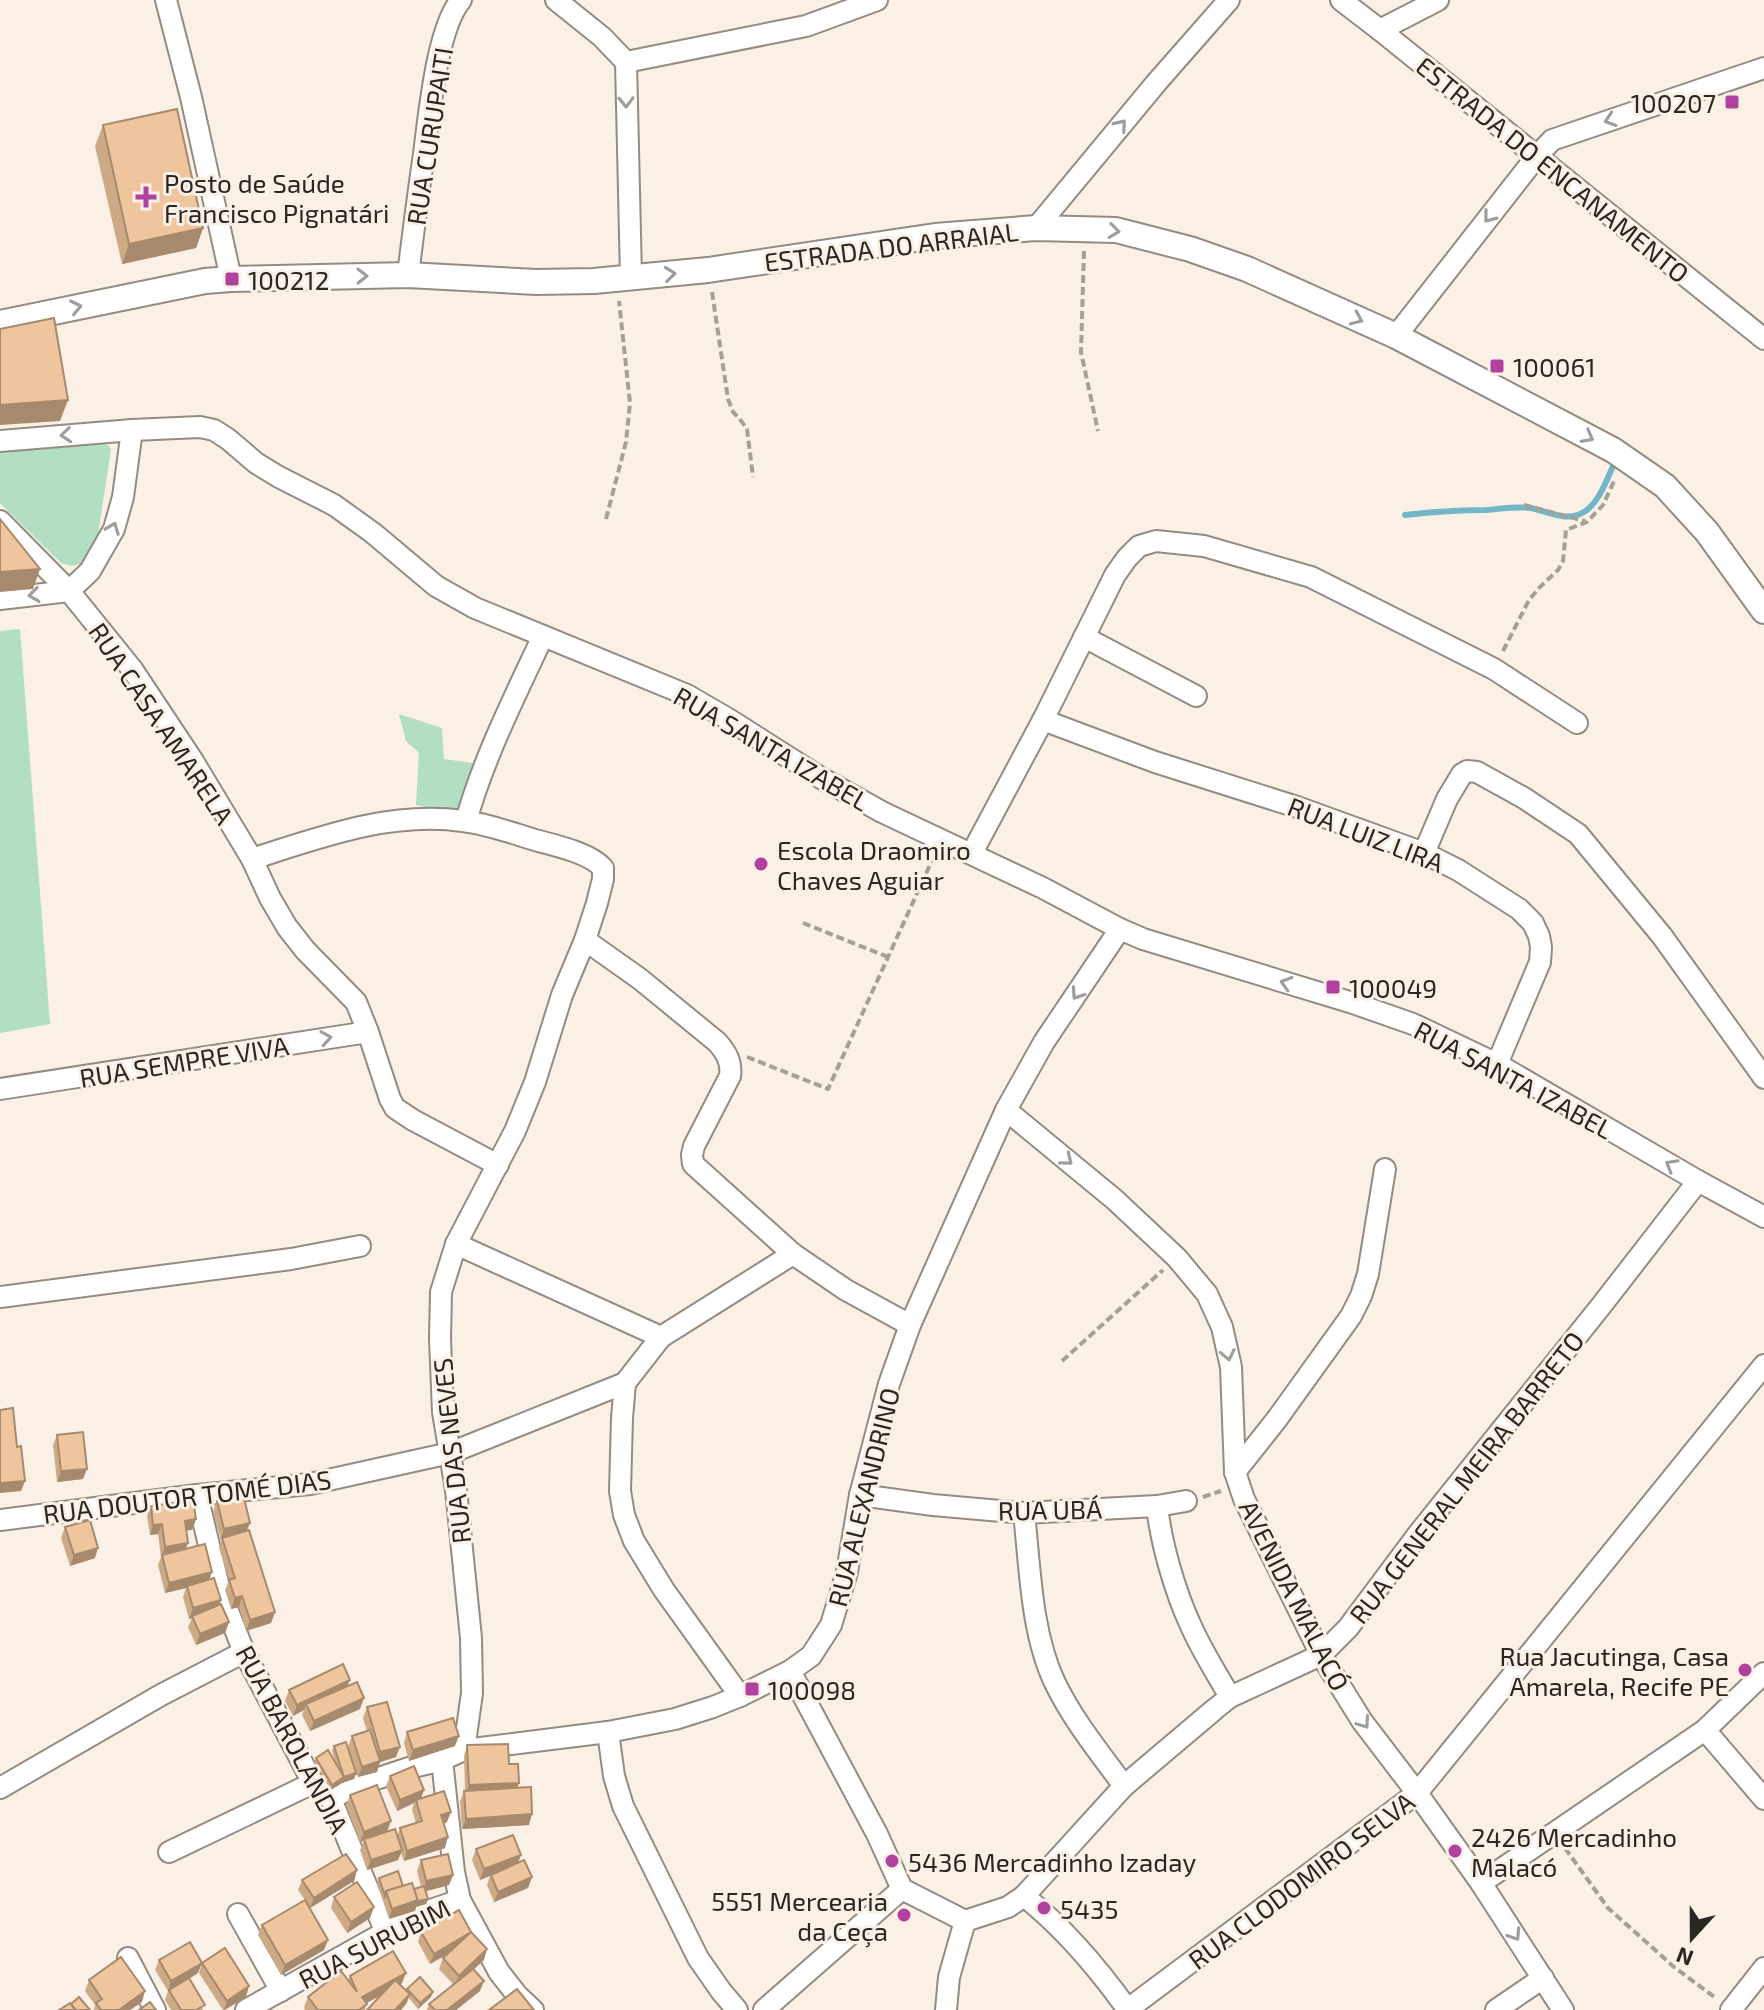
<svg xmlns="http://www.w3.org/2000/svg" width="1764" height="2010" font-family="'Exo 2',sans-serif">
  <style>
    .green { fill: #b2dec3 }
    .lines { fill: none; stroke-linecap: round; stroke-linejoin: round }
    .stream { stroke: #74b6c7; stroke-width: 6 }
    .minor-casing { stroke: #948b81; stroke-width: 24 }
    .major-casing { stroke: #948b81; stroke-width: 28 }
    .path { stroke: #a69f97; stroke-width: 4; stroke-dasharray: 8 4; stroke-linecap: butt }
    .minor { stroke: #fff; stroke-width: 20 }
    .major { stroke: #fff; stroke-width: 24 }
    .wall { fill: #cda986 }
    .shaded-wall { fill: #a78a6d }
    .building { fill: #eec59c; stroke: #a78a6d; stroke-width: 2 }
    .oneway { stroke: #9f9e9c }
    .poi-dot { fill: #b1419e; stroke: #faf0e5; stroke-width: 3 }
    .labels { text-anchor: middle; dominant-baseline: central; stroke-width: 6; stroke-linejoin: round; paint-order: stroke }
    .poi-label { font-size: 26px; fill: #2a2723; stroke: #faf0e5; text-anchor: start }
    .street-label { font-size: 26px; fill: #2a2723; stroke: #faf0e5 }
  </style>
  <rect width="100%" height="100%" fill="#faf0e5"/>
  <g class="green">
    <path d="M93,442C100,443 107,442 111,449L96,548L85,563L71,566L61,563L0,503V450Z"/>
    <polygon points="20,629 50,1024 0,1033 0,631"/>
    <polygon points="399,714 442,728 444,759 473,763 465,815 416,805 419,753 406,741"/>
  </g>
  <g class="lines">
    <path class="stream" d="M1405,515C1432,512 1459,510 1486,510C1500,509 1516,506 1530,508C1548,511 1566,523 1584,512C1599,503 1607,479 1614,464"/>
    <defs>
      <g id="minor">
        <polyline points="166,0 191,97 231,279"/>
        <polyline points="556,0 602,37 626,62 631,277"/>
        <polyline points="1341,0 1380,30 1764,339"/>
        <polyline points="1380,30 1438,0"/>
        <polyline points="626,62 806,26 877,0"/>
        <polyline points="1036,228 1157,82 1229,0"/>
        <path d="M408,275C413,235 418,194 424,154C429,115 437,28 461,0"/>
        <polyline points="1396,336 1537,156 1552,140 1764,68"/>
        <polyline points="0,441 132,430 200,427 214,430 228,439 256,463 279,477 334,505 373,533 436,586 475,608 687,695 730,720 821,778 882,812 1043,888 1120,929 1143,939 1353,1003 1413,1024 1497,1064 1698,1181 1764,1217"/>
        <polyline points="0,521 69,591 132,669 193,761 252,859 270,898 287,927 305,950 356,1002 368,1032 390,1099 395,1108 413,1120 498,1165"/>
        <polyline points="0,599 69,591 90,571 114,529 123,497 132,430"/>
        <polyline points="1084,637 1196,696"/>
        <polyline points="1043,720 1155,762 1297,807 1424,853 1458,870 1519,909 1533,923 1539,936 1541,947 1540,962 1497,1064"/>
        <path d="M466,821C484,757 515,696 543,636"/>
        <polyline points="972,853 1043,720 1115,575 1127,558 1139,546 1156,541 1204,546 1311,577 1494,669 1577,723"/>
        <polyline points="1424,853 1447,799 1462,774 1467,771 1477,772 1524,798 1578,834 1662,936 1764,1078"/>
        <path d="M252,859C321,837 390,811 463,821C488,824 512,833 535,840C554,845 590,853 603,868V879L597,903L585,940L562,995L535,1082L515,1131L456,1244L441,1292L440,1339L443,1412L456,1490L471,1638L472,1693L464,1750"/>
        <path d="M585,940L640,979L717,1042C726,1052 732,1062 730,1076L694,1146L692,1155L693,1164L793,1254L846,1290L910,1325"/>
        <polyline points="0,1089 368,1032"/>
        <polyline points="1006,1110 1114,1199 1177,1258 1207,1294 1222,1327 1231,1367 1235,1472 1244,1499 1321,1655 1362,1721 1417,1793 1481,1883 1563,2010"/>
        <polyline points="456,1244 661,1337"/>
        <polyline points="0,1297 291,1259 360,1246"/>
        <polyline points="625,1383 622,1418 620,1491 624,1515 634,1541 664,1590 740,1696"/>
        <polyline points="1235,1472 1277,1419 1351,1316 1361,1296 1368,1274 1385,1169"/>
        <polyline points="197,1495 220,1591 244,1652 313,1783 331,1799 386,1933"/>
        <polyline points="860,1495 933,1505 1024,1513 1157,1506 1186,1501"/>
        <path d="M1157,1506C1161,1543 1175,1592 1191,1626C1202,1651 1217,1674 1230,1697"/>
        <path d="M1024,1513C1030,1567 1031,1633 1055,1683C1073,1720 1099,1752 1124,1786"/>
        <polyline points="0,1520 197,1495 310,1484 450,1453 625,1383 661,1337 793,1254"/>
        <path d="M790,1671L877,1834L902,1889L965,1921L1008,1907L1024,1896C1064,1928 1098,1968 1128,2010"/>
        <polyline points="1705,1730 1764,1799"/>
        <polyline points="608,1732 614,1776 623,1806 698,1958 721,1991 737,2010"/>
        <polyline points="442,1760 454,1872 460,1900 499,1972 517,1995 533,2010"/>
        <polyline points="0,1788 161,1695 244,1652"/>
        <polyline points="331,1799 352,1787 409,1768 442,1760 464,1750 608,1732 675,1719 713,1707 740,1696 790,1671 811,1656 831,1625 847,1572 860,1495 889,1384 910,1325 1006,1110 1044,1042 1120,929"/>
        <polyline points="169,1852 313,1783"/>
        <polyline points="1481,1883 1705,1730 1764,1673"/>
        <polyline points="1024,1896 1124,1786 1215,1709 1230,1697 1321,1655 1348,1628 1419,1533 1601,1306 1698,1181"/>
        <polyline points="238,1914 281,1991"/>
        <polyline points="128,1958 155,2010"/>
        <polyline points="1128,2009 1417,1793 1764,1365"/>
        <polyline points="246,2010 416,1915 460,1900"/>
        <polyline points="764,2010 902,1889"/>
        <polyline points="946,2010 949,1977 965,1921"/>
        <polyline points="1496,2010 1543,1978"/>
        <polyline points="1731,2010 1764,1968"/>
      </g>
      <polyline id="major" points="0,323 205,281 231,279 408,275 536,282 594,281 708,270 935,236 1036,228 1116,230 1190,249 1247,269 1396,336 1613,450 1665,486 1707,532 1764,611"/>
    </defs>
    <use href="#minor" class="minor-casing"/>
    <use href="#major" class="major-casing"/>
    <g class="path">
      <polyline points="1084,251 1081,352 1098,431"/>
      <polyline points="712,292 728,399 733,412 739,418 747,429 753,477"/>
      <polyline points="1524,505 1585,521"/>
      <polyline points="606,519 626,442 630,403 619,301"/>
      <polyline points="1503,651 1529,600 1540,587 1558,570 1563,561 1566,530 1587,522 1603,505 1615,479"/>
      <polyline points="803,923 888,957"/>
      <polyline points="747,1057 828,1089 934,856"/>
      <polyline points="1062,1361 1163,1270"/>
      <polyline points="1203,1497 1221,1491"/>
      <polyline points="1565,1848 1608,1908 1674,1967 1717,1999"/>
    </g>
    <use href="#minor" class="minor"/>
    <use href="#major" class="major"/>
  </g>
  <g class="wall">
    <polygon points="103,125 203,228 196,248 122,264 95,146"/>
    <polygon points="57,1435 83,1479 57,1482 53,1445"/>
    <polygon points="217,1501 248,1530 275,1612 271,1623 246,1631 239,1607 231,1609 225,1590 229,1580 219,1548 222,1539 221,1540 213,1512"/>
    <polygon points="151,1506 196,1519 192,1530 186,1530 186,1549 212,1572 209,1580 221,1600 219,1605 229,1622 225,1633 196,1645 188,1627 192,1618 189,1619 183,1597 186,1588 165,1593 158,1565 161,1557 158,1534 150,1535 147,1516"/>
    <polygon points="65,1527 95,1558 70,1566 61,1538"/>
    <polygon points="348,1686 360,1709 310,1731 302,1715 304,1710 293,1716 285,1701 289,1690"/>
    <polygon points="367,1707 396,1757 380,1762 377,1772 358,1777 348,1747 352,1736 367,1731 363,1718"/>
    <polygon points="407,1732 455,1746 409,1761 404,1743"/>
    <polygon points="467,1745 509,1764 529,1825 462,1829 460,1802 464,1791 465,1791 464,1756"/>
    <polygon points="334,1746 356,1773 354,1779 342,1783 331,1790 314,1763 316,1758 336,1764 332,1751"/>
    <polygon points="390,1776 421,1798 447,1822 444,1824 445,1848 404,1861 401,1853 398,1860 367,1870 360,1850 364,1841 360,1842 346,1806 350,1795 387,1832 397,1836 400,1828 416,1823 412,1810 414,1803 397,1811 386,1786"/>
    <polygon points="476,1849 521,1855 518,1863 532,1877 528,1888 494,1902 487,1885 490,1876 480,1880 472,1860"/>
    <polygon points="421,1860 453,1875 449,1885 426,1891 428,1899 426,1904 416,1907 415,1911 389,1919 377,1883 379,1878 414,1889 421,1887 417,1871"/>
    <polygon points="357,1870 354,1881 310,1908 324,1950 281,1975 258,1935 262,1925 305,1900 298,1890 302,1880"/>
    <polygon points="334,1897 370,1918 347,1933 331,1908"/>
    <polygon points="421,1932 484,1960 474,1969 480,1991 456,2010 427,2010 429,2004 453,1984 439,1969 443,1958 446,1955 430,1964 418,1942"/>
    <polygon points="159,1960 198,1973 189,1979 203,2010 171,2010 165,2000 168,1991 155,1970"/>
    <polygon points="202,1963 246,1997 225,2010 223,2010 199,1973"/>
    <polygon points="350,1976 402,1983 400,1985 406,1991 407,1989 431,1997 418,2009 409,1998 406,2004 401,2010 367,2010 380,1996 366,2003 365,2010 304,2010 305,2009 304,2007 308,1997 348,1980"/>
    <polygon points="89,1980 142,2002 130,2010 94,2010 95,2005 85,1991"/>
  </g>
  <g class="shaded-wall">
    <polygon points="203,228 196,248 122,264 129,244"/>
    <polygon points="68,400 60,421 0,425 0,405"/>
    <polygon points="40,569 33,589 0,592 0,572"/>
    <polygon points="87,1469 83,1479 57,1482 61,1471"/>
    <polygon points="25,1481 21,1491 0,1493 0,1483"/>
    <polygon points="196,1519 192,1530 181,1531 185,1521"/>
    <polygon points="250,1523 246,1533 221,1540 224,1529"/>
    <polygon points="162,1524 158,1534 150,1535 153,1525"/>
    <polygon points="188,1543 184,1554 162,1555 161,1557 165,1547"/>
    <polygon points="98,1548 95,1558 70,1566 74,1555"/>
    <polygon points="212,1572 208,1583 165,1593 169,1583"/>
    <polygon points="242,1596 239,1607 231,1609 235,1598"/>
    <polygon points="221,1600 217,1611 189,1619 193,1608"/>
    <polygon points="275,1612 271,1623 246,1631 250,1620"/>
    <polygon points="229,1622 225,1633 196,1645 200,1634"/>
    <polygon points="350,1680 346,1690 306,1704 304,1710 293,1716 297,1705"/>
    <polygon points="364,1698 360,1709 310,1731 314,1721"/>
    <polygon points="459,1736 455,1746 409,1761 413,1750"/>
    <polygon points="400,1747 396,1757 380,1762 377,1772 358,1777 362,1767 376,1762 380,1752"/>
    <polygon points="356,1773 354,1779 342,1783 331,1790 332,1785 344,1777"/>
    <polygon points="519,1783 515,1794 465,1796 469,1785"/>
    <polygon points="424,1790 420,1801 416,1800 414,1803 397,1811 400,1800"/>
    <polygon points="451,1812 447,1822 437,1826 441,1815"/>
    <polygon points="532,1814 529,1825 462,1829 466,1819"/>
    <polygon points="391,1821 387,1832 360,1842 364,1832"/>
    <polygon points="448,1837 445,1848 404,1861 407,1851"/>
    <polygon points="402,1850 398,1860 367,1870 371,1860"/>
    <polygon points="521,1855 517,1865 480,1880 484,1869"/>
    <polygon points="357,1870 354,1881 310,1908 314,1898"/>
    <polygon points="453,1875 449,1885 423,1892 426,1881"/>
    <polygon points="532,1877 528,1888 494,1902 498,1892"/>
    <polygon points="428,1899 426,1904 416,1907 415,1911 389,1919 392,1909 418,1900"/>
    <polygon points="374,1907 370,1918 347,1933 351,1922"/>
    <polygon points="471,1932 468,1942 430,1964 434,1954"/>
    <polygon points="328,1940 324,1950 281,1975 285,1965"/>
    <polygon points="487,1949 484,1960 455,1986 459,1976"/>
    <polygon points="202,1963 198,1973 168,1991 171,1981"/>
    <polygon points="406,1973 402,1983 358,2008 362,1997"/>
    <polygon points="484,1981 480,1991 456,2010 447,2010"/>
    <polygon points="249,1986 246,1997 224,2010 227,2001"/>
    <polygon points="145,1991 142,2002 130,2010 119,2010"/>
    <polygon points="433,1992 431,1997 418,2009 420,2003"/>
    <polygon points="410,1994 406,2004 401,2010 395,2010"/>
  </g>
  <g class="building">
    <polygon points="177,109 203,228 129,244 103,125"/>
    <polygon points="54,318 68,400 0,405 0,329"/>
    <polygon points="0,519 40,569 0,572"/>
    <polygon points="13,1408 17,1447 21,1446 25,1481 0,1483 0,1410"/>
    <polygon points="83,1432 87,1469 61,1471 57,1435"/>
    <polygon points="243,1494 250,1523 224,1529 217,1501"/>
    <polygon points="193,1500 196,1519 185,1521 188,1543 165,1547 162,1524 153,1525 151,1506"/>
    <polygon points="90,1520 98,1548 74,1555 65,1527"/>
    <polygon points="249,1530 275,1612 250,1620 242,1596 235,1598 229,1580 235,1578 222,1538"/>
    <polygon points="205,1544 212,1572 169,1583 162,1555"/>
    <polygon points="214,1578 221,1600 193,1608 187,1586"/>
    <polygon points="221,1604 229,1622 200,1634 192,1616"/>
    <polygon points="343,1664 350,1680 297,1705 289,1690"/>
    <polygon points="357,1682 364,1698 314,1721 306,1704"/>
    <polygon points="387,1702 400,1747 380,1752 367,1707"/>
    <polygon points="453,1718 459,1736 413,1750 407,1732"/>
    <polygon points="370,1730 380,1761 362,1767 352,1736"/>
    <polygon points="346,1742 356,1773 344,1777 334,1746"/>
    <polygon points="508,1744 509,1764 518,1764 519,1783 469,1785 467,1745"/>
    <polygon points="328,1750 344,1777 332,1785 316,1758"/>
    <polygon points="414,1766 424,1790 400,1800 390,1776"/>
    <polygon points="377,1785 391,1821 364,1832 350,1795"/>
    <polygon points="531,1787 532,1814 466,1819 464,1791"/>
    <polygon points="444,1791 451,1812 441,1815 448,1837 407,1851 400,1828 422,1821 416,1800"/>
    <polygon points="395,1829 402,1850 371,1860 364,1839"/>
    <polygon points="513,1835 521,1855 484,1869 476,1849"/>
    <polygon points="346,1854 357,1870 314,1898 302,1880"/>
    <polygon points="448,1854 453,1875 426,1881 421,1860"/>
    <polygon points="524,1860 532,1877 498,1892 491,1875"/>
    <polygon points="398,1871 403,1886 386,1891 385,1896 379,1878"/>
    <polygon points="357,1882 374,1907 351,1922 334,1897"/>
    <polygon points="412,1883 418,1900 392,1909 386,1891"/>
    <polygon points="424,1886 428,1899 418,1901 414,1889"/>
    <polygon points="305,1900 328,1940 285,1965 262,1925"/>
    <polygon points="459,1910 471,1932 487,1949 459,1976 443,1958 471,1932 434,1954 421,1932"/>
    <polygon points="190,1942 202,1963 171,1981 159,1960"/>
    <polygon points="225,1948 249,1986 227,2001 202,1963"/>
    <polygon points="393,1951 406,1973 362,1997 367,2004 359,2010 318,2010 308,1997 341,1971 357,1992 350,1976"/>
    <polygon points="121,1957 145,1991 119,2010 101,2010 96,2003 102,1999 89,1980"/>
    <polygon points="473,1969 484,1981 447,2010 435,2010 429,2004"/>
    <polygon points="420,1977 433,1992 420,2003 407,1989"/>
    <polygon points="189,1978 205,2005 196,2010 181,2010 169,1990"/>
    <polygon points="395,1980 410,1994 395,2010 367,2010"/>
    <polygon points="517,1989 534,2010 489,2010"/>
    <polygon points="79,1997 90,2010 76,2010 71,2004"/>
    <polygon points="150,2002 156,2010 139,2010"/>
    <polygon points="70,2003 75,2010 59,2010"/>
  </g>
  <defs><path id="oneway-chevron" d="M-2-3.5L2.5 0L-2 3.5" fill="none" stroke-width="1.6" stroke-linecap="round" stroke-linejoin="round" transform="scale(2)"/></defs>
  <g class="oneway">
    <use href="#oneway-chevron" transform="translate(626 102) rotate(89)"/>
    <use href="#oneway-chevron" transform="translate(1610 120) rotate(162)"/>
    <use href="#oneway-chevron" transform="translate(1121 125) rotate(-50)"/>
    <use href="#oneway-chevron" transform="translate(1489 217) rotate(128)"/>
    <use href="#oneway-chevron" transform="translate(1114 231) rotate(7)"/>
    <use href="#oneway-chevron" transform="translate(670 274) rotate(-6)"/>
    <use href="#oneway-chevron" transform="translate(362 276) rotate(-1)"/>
    <use href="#oneway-chevron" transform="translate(76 307) rotate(-12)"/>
    <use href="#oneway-chevron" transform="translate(1357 319) rotate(24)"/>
    <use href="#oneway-chevron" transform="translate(66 435) rotate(175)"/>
    <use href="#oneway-chevron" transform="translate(1588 437) rotate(28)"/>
    <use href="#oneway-chevron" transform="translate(113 528) rotate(-69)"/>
    <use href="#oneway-chevron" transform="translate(34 595) rotate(173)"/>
    <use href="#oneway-chevron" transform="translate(1286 983) rotate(-163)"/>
    <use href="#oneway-chevron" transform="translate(1077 994) rotate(124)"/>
    <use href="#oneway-chevron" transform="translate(326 1038) rotate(-9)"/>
    <use href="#oneway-chevron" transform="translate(1067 1160) rotate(39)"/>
    <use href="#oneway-chevron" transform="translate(1671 1165) rotate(-150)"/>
    <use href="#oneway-chevron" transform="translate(1228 1355) rotate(78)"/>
    <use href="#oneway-chevron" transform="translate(1364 1723) rotate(55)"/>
    <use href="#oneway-chevron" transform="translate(1515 1935) rotate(57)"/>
  </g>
  <g class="poi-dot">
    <rect x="1724" y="94" width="16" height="16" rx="4"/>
    <path d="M142 185h8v8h8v8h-8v8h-8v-8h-8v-8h8z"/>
    <rect x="224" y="271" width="16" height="16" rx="4"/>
    <rect x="1489" y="358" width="16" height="16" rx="4"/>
    <circle cx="761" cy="864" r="8"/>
    <rect x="1325" y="979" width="16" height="16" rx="4"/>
    <circle cx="1745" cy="1670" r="8"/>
    <rect x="744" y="1681" width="16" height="16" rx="4"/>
    <circle cx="1455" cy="1851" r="8"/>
    <circle cx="892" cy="1861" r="8"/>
    <circle cx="1044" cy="1908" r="8"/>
    <circle cx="904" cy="1915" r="8"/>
  </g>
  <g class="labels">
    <g class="poi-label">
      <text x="1716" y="102" text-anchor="end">100207</text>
      <text x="164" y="182">Posto de Saúde<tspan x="164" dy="30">Francisco Pignatári</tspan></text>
      <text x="248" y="279">100212</text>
      <text x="1513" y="366">100061</text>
      <text x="777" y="849">Escola Draomiro<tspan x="777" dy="30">Chaves Aguiar</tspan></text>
      <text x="1349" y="987">100049</text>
      <text x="1729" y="1655" text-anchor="end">Rua Jacutinga, Casa<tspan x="1729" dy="30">Amarela, Recife PE</tspan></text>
      <text x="768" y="1689">100098</text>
      <text x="1471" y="1836">2426 Mercadinho<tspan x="1471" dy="30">Malacó</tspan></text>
      <text x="908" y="1861">5436 Mercadinho Izaday</text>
      <text x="888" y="1900" text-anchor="end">5551 Mercearia<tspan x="888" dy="30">da Ceça</tspan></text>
      <text x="1060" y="1908">5435</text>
    </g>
    <g class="street-label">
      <text transform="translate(429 136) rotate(-81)">RUA CURUPAITI</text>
      <text transform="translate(1553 169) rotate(39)">ESTRADA DO ENCANAMENTO</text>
      <text transform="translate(891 246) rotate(-7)">ESTRADA DO ARRAIAL</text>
      <text transform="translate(162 723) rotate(56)">RUA CASA AMARELA</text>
      <text transform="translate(772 748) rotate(30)">RUA SANTA IZABEL</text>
      <text transform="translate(1366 834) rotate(21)">RUA LUIZ LIRA</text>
      <text transform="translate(184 1061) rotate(-9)">RUA SEMPRE VIVA</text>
      <text transform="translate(1514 1079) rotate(28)">RUA SANTA IZABEL</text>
      <text transform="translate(451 1451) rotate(-96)">RUA DAS NEVES</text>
      <text transform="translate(1466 1477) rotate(-52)">RUA GENERAL MEIRA BARRETO</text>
      <text transform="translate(187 1496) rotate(-7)">RUA DOUTOR TOMÉ DIAS</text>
      <text transform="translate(863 1497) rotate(-76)">RUA ALEXANDRINO</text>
      <text transform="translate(1050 1509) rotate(-1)">RUA UBÁ</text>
      <text transform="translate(1295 1595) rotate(63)">AVENIDA MALACÓ</text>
      <text transform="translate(293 1739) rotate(62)">RUA BAROLANDIA</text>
      <text transform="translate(1301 1880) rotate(-37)">RUA CLODOMIRO SELVA</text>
      <text transform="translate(374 1943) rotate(-27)">RUA SURUBIM</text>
    </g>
  </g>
  <g transform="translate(1692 1938) rotate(201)" stroke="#faf0e5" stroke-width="6" paint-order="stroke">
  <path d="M0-6L14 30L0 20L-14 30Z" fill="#2a2723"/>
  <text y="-12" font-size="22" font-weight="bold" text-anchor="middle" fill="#2a2723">N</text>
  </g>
</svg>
